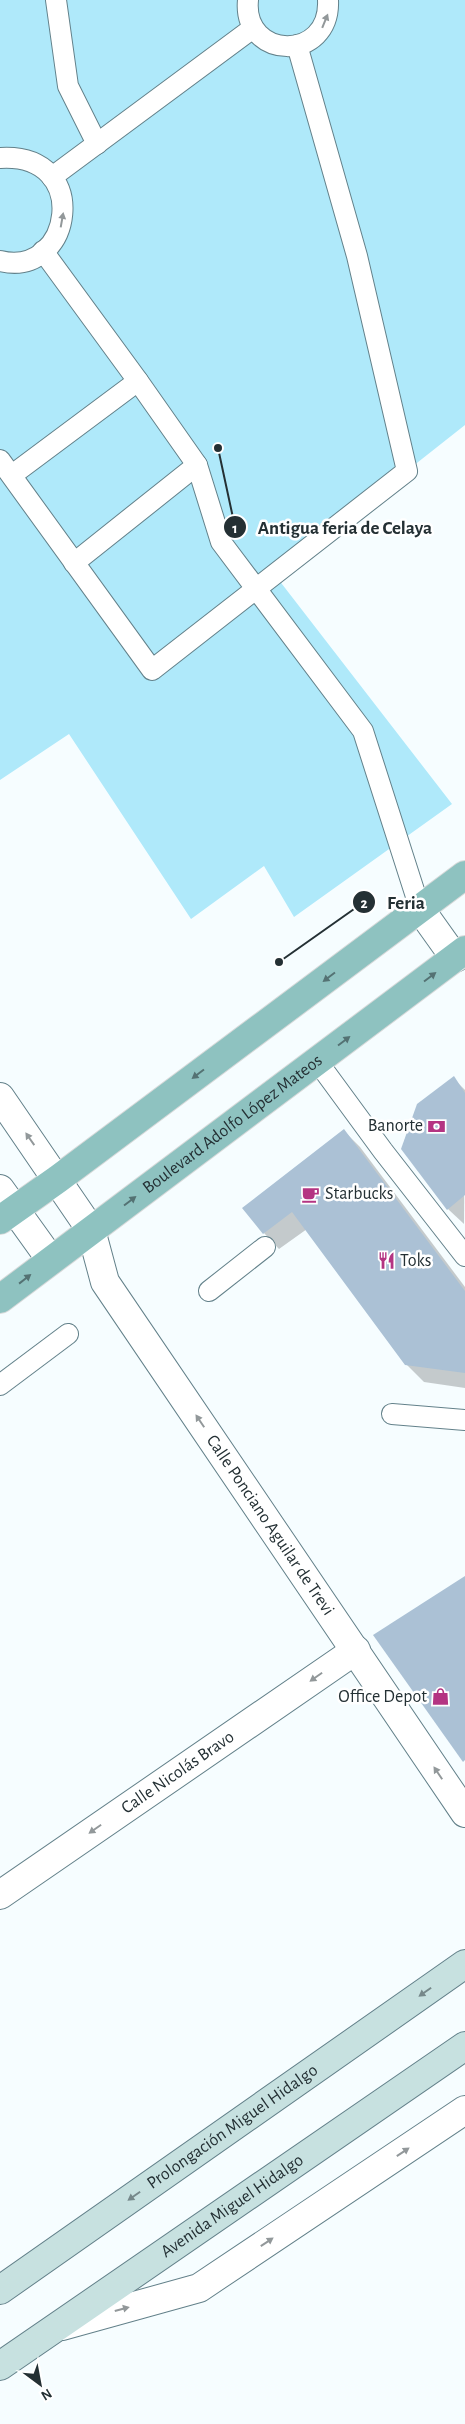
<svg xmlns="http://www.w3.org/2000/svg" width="465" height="2424" font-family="'Alegreya Sans',sans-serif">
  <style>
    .green { fill: #afe9fa }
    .shadow { fill: #0003 }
    .building { fill: #abc1d5 }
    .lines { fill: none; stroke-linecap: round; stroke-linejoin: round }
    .lane-casing { stroke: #63818a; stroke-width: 22 }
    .street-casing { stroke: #63818a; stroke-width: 30 }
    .secondary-casing { stroke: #63818a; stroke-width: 30 }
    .primary-casing { stroke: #d8dada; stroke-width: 30 }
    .lane { stroke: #fff; stroke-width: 20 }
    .street { stroke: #fff; stroke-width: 28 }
    .secondary { stroke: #c7e1e0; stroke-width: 28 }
    .primary { stroke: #8ec2c0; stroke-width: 28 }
    .oneway { fill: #92989a }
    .oneway2 { fill: #547273 }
    .oneway3 { fill: #76888a }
    .labels { text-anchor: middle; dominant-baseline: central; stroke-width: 5; stroke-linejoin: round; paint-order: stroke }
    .street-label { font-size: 18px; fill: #243034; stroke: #fff }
    .poi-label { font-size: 18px; fill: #243034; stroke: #fff; text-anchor: end }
    .leader { fill: none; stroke: #243034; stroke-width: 2 }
    .callout-dot { fill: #243034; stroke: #fff; stroke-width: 2 }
    .mark-label { font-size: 15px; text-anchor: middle; font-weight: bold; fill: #fff }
    .callout-label { font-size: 19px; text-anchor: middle; font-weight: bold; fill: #243034; stroke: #fff; stroke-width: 5; stroke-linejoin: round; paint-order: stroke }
  </style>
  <rect width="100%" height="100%" fill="#f6fdff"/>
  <polygon class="green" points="0,0 465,0 465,425 275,575 452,804 294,917 264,866 191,919 69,734 0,780"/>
  <g class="shadow">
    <polygon points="453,1078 465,1090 464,1224 448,1209"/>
    <polygon points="344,1131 360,1147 465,1287 465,1388 424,1382 406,1364 307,1229 279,1249 264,1233"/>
  </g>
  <g class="building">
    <polygon points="454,1076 465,1093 465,1195 447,1210 401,1149 417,1104"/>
    <polygon points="344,1129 465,1291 465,1373 405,1365 292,1212 263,1234 242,1208"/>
    <polygon points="465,1576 465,1760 463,1762 373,1635"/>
  </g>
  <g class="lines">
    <defs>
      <g id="lane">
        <polyline points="56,0 68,86 97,144"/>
        <path d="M248,0C242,60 331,63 328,0"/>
        <path d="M0,158C93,152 73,279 0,261"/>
        <polyline points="52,177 253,28"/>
        <polyline points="43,251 138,381 197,465 221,542 363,731 420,909"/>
        <polyline points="0,460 152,670 407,471 357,256 297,45"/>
        <polyline points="12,475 138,381"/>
        <polyline points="74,563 197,465"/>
        <polyline points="317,1061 383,1151 465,1256"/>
        <polyline points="209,1291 265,1247"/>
        <polyline points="0,1385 68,1334"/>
        <polyline points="392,1414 465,1420"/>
      </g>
      <g id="street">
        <polyline points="420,909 455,958"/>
        <path id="s1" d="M0,1097L91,1230L105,1282L465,1813"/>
        <polyline points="0,1189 51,1260"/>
        <path id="s2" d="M0,1895L356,1650"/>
        <polyline points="62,2326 199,2288 465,2110"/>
      </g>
      <g id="secondary">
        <path id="s3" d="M0,2290L465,1964"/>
        <path id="s4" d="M0,2366L465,2046"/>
      </g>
      <g id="primary">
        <polyline points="0,1220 58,1179 465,875"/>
        <path id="s5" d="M0,1299L465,950"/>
      </g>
    </defs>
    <use href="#lane" class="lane-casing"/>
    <use href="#street" class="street-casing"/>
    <use href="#secondary" class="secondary-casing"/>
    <use href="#primary" class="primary-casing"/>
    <use href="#lane" class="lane"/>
    <use href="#street" class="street"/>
    <use href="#secondary" class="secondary"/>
    <use href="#primary" class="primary"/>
  </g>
  <defs><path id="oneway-solid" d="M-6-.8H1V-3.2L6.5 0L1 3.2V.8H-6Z" transform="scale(1.25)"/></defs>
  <g class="oneway">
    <use href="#oneway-solid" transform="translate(325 21) rotate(-68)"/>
    <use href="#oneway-solid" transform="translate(62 220) rotate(-80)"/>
    <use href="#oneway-solid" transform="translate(30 1139) rotate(-125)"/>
    <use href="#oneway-solid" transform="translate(200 1421) rotate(-124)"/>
    <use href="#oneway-solid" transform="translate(316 1677) rotate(145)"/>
    <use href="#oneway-solid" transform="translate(438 1773) rotate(-124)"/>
    <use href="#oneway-solid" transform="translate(95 1829) rotate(145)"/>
    <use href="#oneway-solid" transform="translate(403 2152) rotate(-34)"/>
    <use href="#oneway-solid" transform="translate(267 2242) rotate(-34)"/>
    <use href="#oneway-solid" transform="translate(122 2309) rotate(-15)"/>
  </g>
  <g class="oneway2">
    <use href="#oneway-solid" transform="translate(329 977) rotate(143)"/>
    <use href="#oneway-solid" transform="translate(430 977) rotate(-37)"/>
    <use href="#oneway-solid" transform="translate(344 1041) rotate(-37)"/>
    <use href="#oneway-solid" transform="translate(198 1074) rotate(143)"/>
    <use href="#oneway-solid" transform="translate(130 1201) rotate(-37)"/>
    <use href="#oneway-solid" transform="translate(25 1279) rotate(-38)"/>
  </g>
  <g class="oneway3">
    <use href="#oneway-solid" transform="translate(425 1992) rotate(145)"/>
    <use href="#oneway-solid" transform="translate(134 2196) rotate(145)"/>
  </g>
  <defs>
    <symbol id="bank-bare" viewBox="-9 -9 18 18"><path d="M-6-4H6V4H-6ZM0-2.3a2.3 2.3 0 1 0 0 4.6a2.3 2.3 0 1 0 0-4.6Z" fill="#b43482" stroke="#fff" stroke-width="2.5" paint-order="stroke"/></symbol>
    <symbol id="cafe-bare" viewBox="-9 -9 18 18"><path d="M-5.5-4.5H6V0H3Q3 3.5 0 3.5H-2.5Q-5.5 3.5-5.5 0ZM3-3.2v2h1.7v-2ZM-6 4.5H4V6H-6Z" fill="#b43482" stroke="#fff" stroke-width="2.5" paint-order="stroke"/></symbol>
    <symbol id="restaurant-bare" viewBox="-9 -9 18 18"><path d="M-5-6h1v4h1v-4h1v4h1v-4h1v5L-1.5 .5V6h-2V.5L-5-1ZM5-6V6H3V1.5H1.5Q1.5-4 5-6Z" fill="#b43482" stroke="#fff" stroke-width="2.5" paint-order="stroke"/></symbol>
    <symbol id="shop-bare" viewBox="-9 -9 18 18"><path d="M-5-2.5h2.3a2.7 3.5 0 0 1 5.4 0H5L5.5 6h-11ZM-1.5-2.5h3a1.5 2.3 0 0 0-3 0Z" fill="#b43482" stroke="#fff" stroke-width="2.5" paint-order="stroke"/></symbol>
  </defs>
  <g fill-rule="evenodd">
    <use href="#bank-bare" x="424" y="1114" width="25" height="25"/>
    <use href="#cafe-bare" x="298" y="1182" width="25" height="25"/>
    <use href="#restaurant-bare" x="374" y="1248" width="25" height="25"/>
    <use href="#shop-bare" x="428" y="1684" width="25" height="25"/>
  </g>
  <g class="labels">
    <g class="street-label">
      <text stroke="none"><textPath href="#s5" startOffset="291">Boulevard Adolfo López Mateos</textPath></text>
      <text stroke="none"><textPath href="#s1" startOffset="509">Calle Ponciano Aguilar de Trevi</textPath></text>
      <text stroke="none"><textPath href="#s2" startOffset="216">Calle Nicolás Bravo</textPath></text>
      <text stroke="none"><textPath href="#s3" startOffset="284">Prolongación Miguel Hidalgo</textPath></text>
      <text stroke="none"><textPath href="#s4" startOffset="282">Avenida Miguel Hidalgo</textPath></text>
    </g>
    <g class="poi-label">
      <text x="423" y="1126">Banorte</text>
      <text x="325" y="1194" text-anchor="start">Starbucks</text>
      <text x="400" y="1261" text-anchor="start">Toks</text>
      <text x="427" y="1697">Office Depot</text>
    </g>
  </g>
  <path class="leader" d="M218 448L235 527M279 962L364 902"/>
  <g class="callout-dot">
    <circle cx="218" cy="448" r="5"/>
    <circle cx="279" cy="962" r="5"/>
    <circle cx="235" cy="527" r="12"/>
    <circle cx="364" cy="902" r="12"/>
  </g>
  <g class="mark-label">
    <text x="235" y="533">1</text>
    <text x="364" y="908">2</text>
  </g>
  <g class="callout-label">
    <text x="345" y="534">Antigua feria de Celaya</text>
    <text x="406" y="909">Feria</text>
  </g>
  <g transform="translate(40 2384) rotate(148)" stroke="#ffffff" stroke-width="4" paint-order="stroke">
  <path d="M0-4L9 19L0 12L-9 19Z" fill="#243034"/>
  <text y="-8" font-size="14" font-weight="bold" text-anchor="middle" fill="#243034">N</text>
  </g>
</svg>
